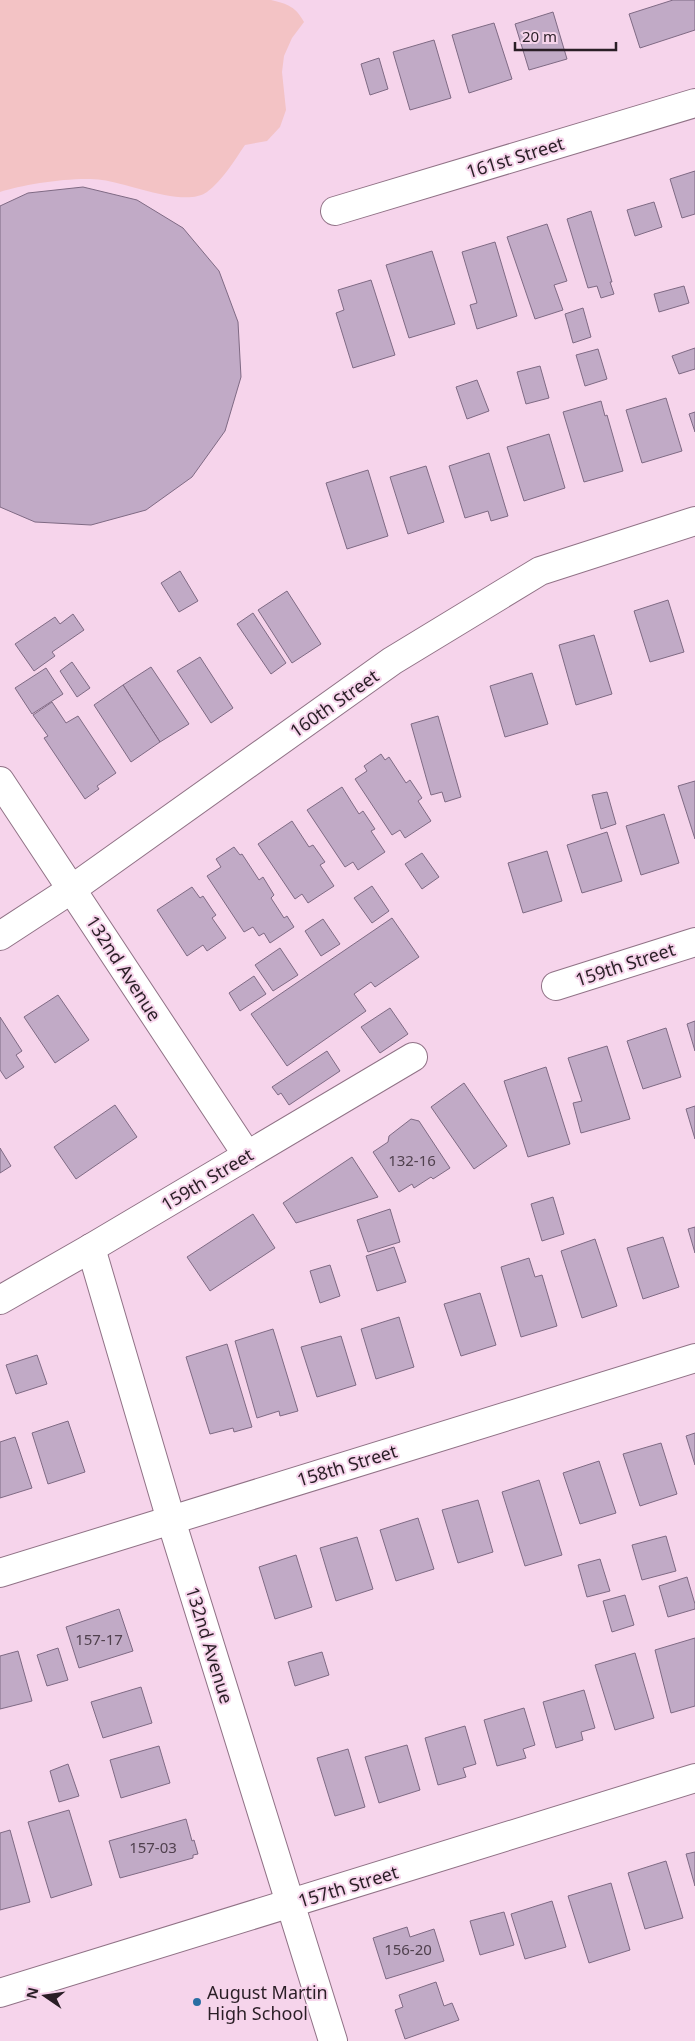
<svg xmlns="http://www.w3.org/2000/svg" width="695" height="2041" font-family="'Noto Sans',sans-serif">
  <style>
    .green { fill: #f3c3c5 }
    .building { fill: #c1aac6; stroke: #7f6a84 }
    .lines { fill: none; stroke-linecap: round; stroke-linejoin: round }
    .street-casing { stroke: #907286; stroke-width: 30 }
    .street { stroke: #fff; stroke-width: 28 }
    .poi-dot { fill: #2a6ea3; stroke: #f6d4eb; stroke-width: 2 }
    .labels { text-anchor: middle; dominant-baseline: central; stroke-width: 4; stroke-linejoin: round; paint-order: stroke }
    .number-label { font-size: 15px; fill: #50414e }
    .street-label { font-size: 18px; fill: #2a1e26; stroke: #f6d4eb }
    .poi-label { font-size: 18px; fill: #2a1e26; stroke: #f6d4eb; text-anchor: start }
  </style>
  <rect width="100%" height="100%" fill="#f6d4eb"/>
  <path class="green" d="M0,0H271C288,4 296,7 304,22L292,38L284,56L282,72L286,110L280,127L267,141L245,145C234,161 223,180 207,192C185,208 128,183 102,180C78,176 23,184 0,192Z"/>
  <g class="building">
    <polygon points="673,0 695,0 695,30 640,48 629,14"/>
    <polygon points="553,12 567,59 529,70 515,24"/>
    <polygon points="494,23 512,79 469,93 452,35"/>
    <polygon points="434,40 451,98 410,110 393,52"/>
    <polygon points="379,58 388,89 370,95 361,64"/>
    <polygon points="695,171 695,214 682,218 670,179"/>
    <polygon points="83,187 137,200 183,228 219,271 238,322 241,377 225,431 192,477 146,510 91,525 35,522 0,507 0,206 28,193"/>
    <polygon points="654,202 662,227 635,236 627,210"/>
    <polygon points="591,211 612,282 610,282 614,294 601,298 597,286 588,288 567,219"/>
    <polygon points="547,224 567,281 554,285 563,310 535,319 507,237"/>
    <polygon points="495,242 517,316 477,329 470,305 477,303 462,252"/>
    <polygon points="432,251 455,324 409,338 386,265"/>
    <polygon points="371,280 395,355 353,368 336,313 344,310 338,290"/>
    <polygon points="684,286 689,303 659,312 654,294"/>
    <polygon points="583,308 591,337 573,343 565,314"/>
    <polygon points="695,348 695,369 679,374 672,356"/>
    <polygon points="598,349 607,379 585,386 576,355"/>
    <polygon points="540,366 549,398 526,404 517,372"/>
    <polygon points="477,380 489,411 467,419 456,387"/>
    <polygon points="666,398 682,451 642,463 626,410"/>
    <polygon points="601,401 605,416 607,415 623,471 584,482 563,412"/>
    <polygon points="695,412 695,432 689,414"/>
    <polygon points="549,434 565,488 524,501 507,447"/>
    <polygon points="489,453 508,516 491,521 488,511 465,518 449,466"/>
    <polygon points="426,466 444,522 408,534 390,477"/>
    <polygon points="368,470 388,536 347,549 326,483"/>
    <polygon points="180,571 198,601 179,612 161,583"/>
    <polygon points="287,591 321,644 292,663 258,610"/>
    <polygon points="668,600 684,652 650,662 634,611"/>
    <polygon points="253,613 286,663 271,674 237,624"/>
    <polygon points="73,614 84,630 52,652 55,656 34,671 15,644 55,617 60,624"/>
    <polygon points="594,635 612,694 576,705 559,645"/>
    <polygon points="200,657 233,708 211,723 177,671"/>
    <polygon points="72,662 90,688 77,697 60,671"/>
    <polygon points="151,667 189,724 160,742 123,685"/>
    <polygon points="46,668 63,694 32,714 15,688"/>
    <polygon points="532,673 548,724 505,737 490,686"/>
    <polygon points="123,685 160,742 131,762 94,705"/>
    <polygon points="52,702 66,723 78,716 116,773 97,786 99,789 85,799 44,738 48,736 33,715"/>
    <polygon points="438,716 461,797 445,802 442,792 431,795 411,724"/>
    <polygon points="381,754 385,760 389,757 406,783 410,780 422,798 418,801 431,821 405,838 400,830 392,835 355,779 367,771 364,766"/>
    <polygon points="695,781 695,839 678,786"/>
    <polygon points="342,787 359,814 363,811 375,829 371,831 385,852 358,870 353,862 345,867 307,810"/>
    <polygon points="607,792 616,824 601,829 592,795"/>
    <polygon points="664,814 679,863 641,875 626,826"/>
    <polygon points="292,821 309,847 313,845 325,862 320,865 334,886 308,903 302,894 295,899 258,844"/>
    <polygon points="607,832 622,881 582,893 567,845"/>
    <polygon points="234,847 240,855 242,854 259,880 263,877 274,895 271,898 284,918 287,916 294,927 270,943 264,933 259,936 253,927 244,932 207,876 221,867 216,859"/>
    <polygon points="547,851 562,901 523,913 508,863"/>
    <polygon points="422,853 439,877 422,889 405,864"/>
    <polygon points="372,886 389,911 372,923 354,898"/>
    <polygon points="192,887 200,898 203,896 213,911 216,915 212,918 226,938 207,951 203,945 187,956 157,910"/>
    <polygon points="392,918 419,957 375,987 371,982 354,994 366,1011 287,1066 251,1014"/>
    <polygon points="323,919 340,944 321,956 305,931"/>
    <polygon points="280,948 298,975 273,991 255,965"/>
    <polygon points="254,976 266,994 240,1011 229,993"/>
    <polygon points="58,995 89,1040 55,1063 24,1017"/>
    <polygon points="390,1008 408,1034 380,1053 361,1027"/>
    <polygon points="0,1017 22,1051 16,1055 24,1067 6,1079 0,1070"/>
    <polygon points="695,1021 695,1051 687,1024"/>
    <polygon points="666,1028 681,1077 643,1089 627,1041"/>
    <polygon points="607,1046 630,1119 581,1133 573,1103 582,1101 568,1058"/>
    <polygon points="327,1051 340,1071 289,1105 281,1093 278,1095 272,1087"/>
    <polygon points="546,1067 570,1144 528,1157 504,1081"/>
    <polygon points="464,1083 507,1146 474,1169 431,1107"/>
    <polygon points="115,1105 137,1137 76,1179 54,1147"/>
    <polygon points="695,1106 695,1139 686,1109"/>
    <polygon points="411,1119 419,1121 450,1168 433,1179 431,1177 414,1188 412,1184 399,1192 373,1152 388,1142 389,1136"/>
    <polygon points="0,1148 11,1166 0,1173"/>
    <polygon points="352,1157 378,1197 296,1223 283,1203"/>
    <polygon points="553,1197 564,1234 542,1241 531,1204"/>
    <polygon points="390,1209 400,1242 368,1252 357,1220"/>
    <polygon points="253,1214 275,1248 210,1291 187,1257"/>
    <polygon points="695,1227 695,1253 688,1229"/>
    <polygon points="663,1237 679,1287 643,1299 627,1248"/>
    <polygon points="595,1239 617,1306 582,1318 561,1251"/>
    <polygon points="394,1247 406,1282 377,1291 366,1256"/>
    <polygon points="529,1258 535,1277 542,1275 557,1326 521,1337 501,1267"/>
    <polygon points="330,1265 340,1296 320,1303 310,1271"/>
    <polygon points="480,1293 496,1345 461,1356 444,1304"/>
    <polygon points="399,1317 414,1367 376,1379 361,1329"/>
    <polygon points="273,1329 298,1411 280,1416 279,1411 257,1418 235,1341"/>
    <polygon points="341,1336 356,1385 317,1397 301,1347"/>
    <polygon points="227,1344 252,1427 234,1432 233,1428 210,1434 186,1357"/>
    <polygon points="37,1355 47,1384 16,1394 6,1365"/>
    <polygon points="68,1421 85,1472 48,1484 32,1433"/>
    <polygon points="695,1433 695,1465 686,1436"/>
    <polygon points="15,1437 32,1488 0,1498 0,1442"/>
    <polygon points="661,1443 677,1494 640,1506 623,1454"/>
    <polygon points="599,1461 616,1513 580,1524 563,1473"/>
    <polygon points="539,1480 562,1555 525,1566 502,1492"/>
    <polygon points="478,1500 493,1552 458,1563 442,1510"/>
    <polygon points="418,1518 434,1569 396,1581 380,1530"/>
    <polygon points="666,1536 676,1571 642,1580 632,1545"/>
    <polygon points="357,1537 373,1589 336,1601 320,1548"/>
    <polygon points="296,1555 312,1607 275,1619 259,1567"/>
    <polygon points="600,1559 610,1591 587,1597 578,1565"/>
    <polygon points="687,1577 695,1604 695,1609 668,1617 659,1586"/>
    <polygon points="625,1595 634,1625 612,1632 603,1601"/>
    <polygon points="119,1609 133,1651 79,1668 66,1627"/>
    <polygon points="695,1638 695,1706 671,1713 655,1650"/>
    <polygon points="58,1648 68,1680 47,1686 37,1655"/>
    <polygon points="18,1651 32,1701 0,1709 0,1656"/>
    <polygon points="322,1652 329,1675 295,1686 288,1662"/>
    <polygon points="635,1653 654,1718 615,1730 595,1665"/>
    <polygon points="141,1687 152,1723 103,1738 91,1702"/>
    <polygon points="584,1690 595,1728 581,1732 583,1740 556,1748 543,1702"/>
    <polygon points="524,1708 535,1745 523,1749 526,1758 497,1766 484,1720"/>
    <polygon points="465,1726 476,1764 463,1768 466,1777 438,1785 425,1738"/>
    <polygon points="407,1745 420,1790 379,1803 365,1757"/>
    <polygon points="159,1746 170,1783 121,1798 110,1760"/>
    <polygon points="348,1749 365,1807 335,1816 317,1758"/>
    <polygon points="68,1764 79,1796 59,1802 50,1771"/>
    <polygon points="69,1810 92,1885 51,1898 28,1822"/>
    <polygon points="186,1819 192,1841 194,1840 198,1854 193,1855 193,1858 120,1878 109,1841"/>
    <polygon points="10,1830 30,1902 0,1910 0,1833"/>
    <polygon points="695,1852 695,1886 686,1854"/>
    <polygon points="666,1861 683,1918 645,1929 628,1873"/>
    <polygon points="611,1883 630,1950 589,1963 568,1896"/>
    <polygon points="552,1901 566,1947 525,1959 511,1914"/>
    <polygon points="504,1912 514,1945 480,1955 470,1921"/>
    <polygon points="407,1927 410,1937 434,1929 444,1961 386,1979 373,1938"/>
    <polygon points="436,1982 444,2006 452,2003 459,2020 405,2039 395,2010 403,2007 399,1995"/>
  </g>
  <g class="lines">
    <defs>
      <g id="street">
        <polyline points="335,211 695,103"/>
        <polyline points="0,781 247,1155"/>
        <polyline points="0,936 72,889 392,661 540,571 695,521"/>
        <polyline points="556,986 695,942"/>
        <polyline points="91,1248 171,1520 333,2041"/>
        <polyline points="0,1300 91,1248 413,1057"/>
        <polyline points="0,1573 695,1358"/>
        <polyline points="0,1993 695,1778"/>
      </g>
    </defs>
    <use href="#street" class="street-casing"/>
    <use href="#street" class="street"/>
  </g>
  <circle class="poi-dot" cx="197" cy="2002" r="5"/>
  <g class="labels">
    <g class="number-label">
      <text x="412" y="1160">132-16</text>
      <text x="99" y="1639">157-17</text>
      <text x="153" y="1847">157-03</text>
      <text x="408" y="1949">156-20</text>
    </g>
    <g class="street-label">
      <text transform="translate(515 157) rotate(-17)">161st Street</text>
      <text transform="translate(334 703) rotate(-35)">160th Street</text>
      <text transform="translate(625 964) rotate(-18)">159th Street</text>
      <text transform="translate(124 968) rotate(57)">132nd Avenue</text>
      <text transform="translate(207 1179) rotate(-31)">159th Street</text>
      <text transform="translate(347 1465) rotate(-17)">158th Street</text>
      <text transform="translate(210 1645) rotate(73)">132nd Avenue</text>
      <text transform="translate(348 1886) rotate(-17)">157th Street</text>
    </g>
    <g class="poi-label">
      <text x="207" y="1992">August Martin<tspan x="207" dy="21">High School</tspan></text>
    </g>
  </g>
  <g transform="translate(45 1996) rotate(283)" stroke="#f6d4eb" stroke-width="4" paint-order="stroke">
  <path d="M0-4L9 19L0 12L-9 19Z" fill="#2a1e26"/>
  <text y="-8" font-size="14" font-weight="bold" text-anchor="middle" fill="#2a1e26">N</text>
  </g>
  <path d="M515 42v8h101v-8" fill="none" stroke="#2a1e26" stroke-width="2.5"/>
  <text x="522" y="42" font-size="15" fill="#2a1e26" stroke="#f6d4eb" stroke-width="4" paint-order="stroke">20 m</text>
</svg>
